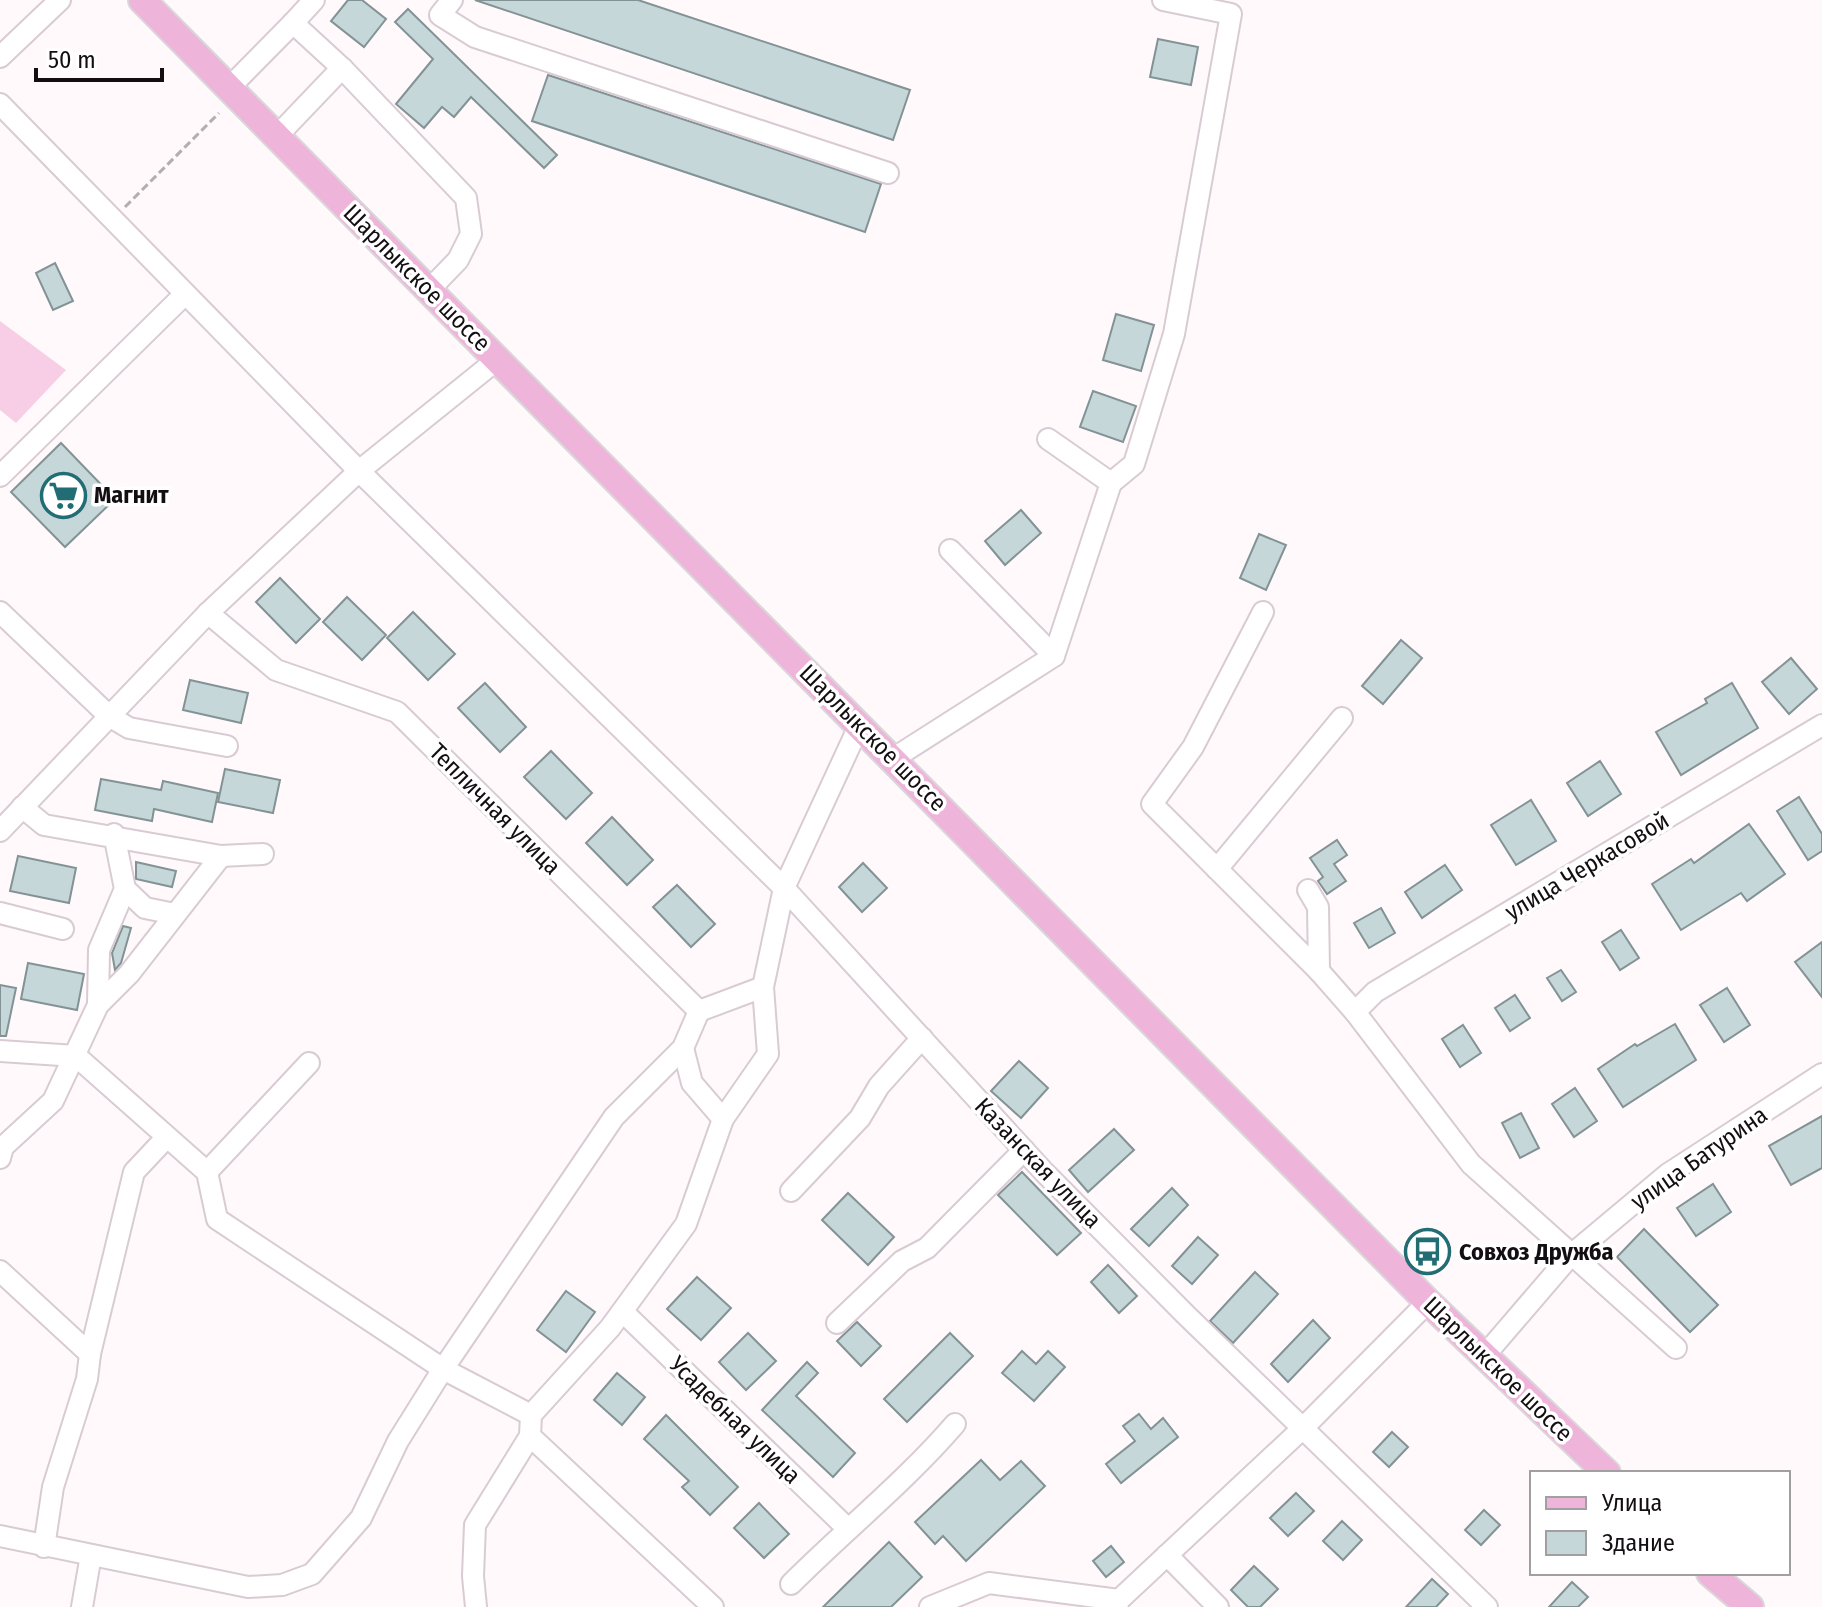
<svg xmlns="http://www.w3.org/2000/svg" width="1822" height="1607" font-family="'Fira Sans Condensed',sans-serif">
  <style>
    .green { fill: #f8cee6 }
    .building { fill: #c5d7d9; stroke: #839395; stroke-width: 2 }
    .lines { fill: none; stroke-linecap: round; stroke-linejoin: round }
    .minor-casing { stroke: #d9cbd3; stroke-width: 24 }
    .major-casing { stroke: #d9d8d9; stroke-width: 30 }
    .path { stroke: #b4aeb1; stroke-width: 3; stroke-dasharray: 8 4; stroke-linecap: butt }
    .minor { stroke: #fff; stroke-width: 20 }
    .major { stroke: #eeb4d9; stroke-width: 26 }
    .labels { text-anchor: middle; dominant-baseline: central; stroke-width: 7; stroke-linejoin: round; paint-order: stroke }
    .street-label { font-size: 24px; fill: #130e11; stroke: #fff }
    .poi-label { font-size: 24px; font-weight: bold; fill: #130e11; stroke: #fff; text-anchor: start }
  </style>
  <rect width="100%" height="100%" fill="#fff9fc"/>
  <polygon class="green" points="0,321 66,370 16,423 0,410"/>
  <g class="building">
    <polygon points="348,0 362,0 386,19 364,47 331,21"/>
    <polygon points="475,0 638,0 910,90 893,140"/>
    <polygon points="408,9 557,155 544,168 471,97 454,117 442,107 424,128 396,104 433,59 395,22"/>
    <polygon points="1158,39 1198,47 1191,85 1150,77"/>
    <polygon points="548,75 881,184 865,232 532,121"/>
    <polygon points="55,263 73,301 53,310 36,273"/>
    <polygon points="1116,314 1154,325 1141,371 1103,360"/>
    <polygon points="1093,391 1136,406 1123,442 1080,427"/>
    <polygon points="61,443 115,499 65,547 11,492"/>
    <polygon points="1021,510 1041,533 1005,565 985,541"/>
    <polygon points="1259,534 1286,545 1266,590 1240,578"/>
    <polygon points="280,578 320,619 296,643 256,602"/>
    <polygon points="347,597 386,635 362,660 323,622"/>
    <polygon points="413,612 455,654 428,680 387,638"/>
    <polygon points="1401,640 1422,658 1383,704 1362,686"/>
    <polygon points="1791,658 1817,689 1789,714 1762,682"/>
    <polygon points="190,680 248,693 241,723 183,710"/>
    <polygon points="485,683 526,727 500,752 458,708"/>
    <polygon points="1732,683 1758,728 1681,775 1656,732 1707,703 1705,699"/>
    <polygon points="551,751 592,793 566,819 524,777"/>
    <polygon points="1600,761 1621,794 1588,816 1567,783"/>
    <polygon points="225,769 280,780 273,813 218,802"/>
    <polygon points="101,779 161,790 163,781 218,793 212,822 154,809 152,821 95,810"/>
    <polygon points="1799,797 1822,834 1822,851 1808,860 1777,811"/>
    <polygon points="1531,800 1556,841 1516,865 1491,825"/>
    <polygon points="612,817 653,860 627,885 586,843"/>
    <polygon points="1749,824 1785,874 1747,901 1741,893 1681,930 1652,884 1691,859 1694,863"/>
    <polygon points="1337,840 1347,855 1334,864 1346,881 1327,894 1318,881 1323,877 1310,858"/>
    <polygon points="18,856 76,868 69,903 10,891"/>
    <polygon points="136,862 176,871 172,887 136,879"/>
    <polygon points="863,863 887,888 862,912 839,887"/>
    <polygon points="1445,865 1462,890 1422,918 1405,892"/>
    <polygon points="677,885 715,924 691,947 653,907"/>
    <polygon points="1381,908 1395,933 1369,948 1354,923"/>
    <polygon points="123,926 131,928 121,963 115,970 112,953"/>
    <polygon points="1621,930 1639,958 1620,970 1602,942"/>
    <polygon points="1822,942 1822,997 1795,962"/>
    <polygon points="28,963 84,974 77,1010 21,999"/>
    <polygon points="1561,970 1576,992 1562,1001 1547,978"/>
    <polygon points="0,985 16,988 6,1036 0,1036"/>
    <polygon points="1727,988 1750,1025 1724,1042 1700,1005"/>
    <polygon points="1515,995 1530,1018 1510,1031 1495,1008"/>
    <polygon points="1675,1024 1696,1060 1623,1107 1598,1069 1635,1044 1637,1046"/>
    <polygon points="1463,1025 1481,1053 1460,1067 1442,1039"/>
    <polygon points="1019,1061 1048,1088 1021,1118 991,1091"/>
    <polygon points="1575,1088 1597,1121 1574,1137 1552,1104"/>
    <polygon points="1521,1113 1539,1148 1520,1158 1502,1123"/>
    <polygon points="1822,1116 1822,1168 1791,1185 1769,1146"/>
    <polygon points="1114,1129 1134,1150 1088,1192 1069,1170"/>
    <polygon points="1022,1172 1081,1233 1057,1255 998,1195"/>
    <polygon points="1713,1184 1731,1212 1696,1236 1677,1208"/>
    <polygon points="1172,1188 1188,1205 1149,1246 1131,1229"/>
    <polygon points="848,1193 894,1237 868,1265 822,1220"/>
    <polygon points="1644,1229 1718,1305 1690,1332 1617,1257"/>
    <polygon points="1198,1237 1218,1255 1192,1284 1172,1266"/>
    <polygon points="1108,1265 1137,1296 1119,1313 1091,1282"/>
    <polygon points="1255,1272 1278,1294 1233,1343 1210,1321"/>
    <polygon points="697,1277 731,1308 701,1340 667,1309"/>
    <polygon points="566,1291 595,1312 566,1352 537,1330"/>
    <polygon points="1313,1320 1330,1338 1288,1382 1271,1364"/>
    <polygon points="857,1322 881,1346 861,1366 837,1341"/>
    <polygon points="748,1333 776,1361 746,1390 719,1362"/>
    <polygon points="950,1333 973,1356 907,1422 884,1399"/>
    <polygon points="1022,1351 1036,1364 1048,1351 1065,1367 1034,1401 1002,1373"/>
    <polygon points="807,1362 818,1373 796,1396 855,1453 833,1477 762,1410"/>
    <polygon points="617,1373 645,1397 622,1425 594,1400"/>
    <polygon points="1139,1414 1151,1429 1163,1418 1178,1437 1121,1483 1106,1464 1135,1441 1123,1426"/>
    <polygon points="666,1415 738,1487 710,1515 682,1487 689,1481 644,1439"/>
    <polygon points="1392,1432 1408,1447 1389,1467 1373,1452"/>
    <polygon points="981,1460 1000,1480 1021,1461 1045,1486 966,1561 943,1536 935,1544 915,1522"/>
    <polygon points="1296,1493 1314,1511 1288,1536 1270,1518"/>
    <polygon points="759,1503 789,1534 764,1558 734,1528"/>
    <polygon points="1484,1510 1500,1525 1481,1545 1465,1530"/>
    <polygon points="1342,1521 1362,1540 1343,1560 1323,1541"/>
    <polygon points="889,1542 922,1577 891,1607 823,1607"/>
    <polygon points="1111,1546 1124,1562 1106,1577 1093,1561"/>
    <polygon points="1254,1566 1278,1589 1260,1607 1248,1607 1231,1590"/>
    <polygon points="1432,1579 1448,1594 1436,1607 1406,1607"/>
    <polygon points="1572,1582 1588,1597 1578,1607 1549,1607"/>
  </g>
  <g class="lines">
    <defs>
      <g id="minor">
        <polyline points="452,0 440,15 475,37 888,173"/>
        <polyline points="0,57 60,0"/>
        <polyline points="342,68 466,198 471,234 458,260 429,290"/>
        <polyline points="229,88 293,23"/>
        <polyline points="0,104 359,471 784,888 1044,1172 1186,1315 1487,1607"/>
        <polyline points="277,136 342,68 293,23 314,0"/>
        <polyline points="0,476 184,295"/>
        <polyline points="1111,483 1134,464 1174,334 1231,14 1163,0"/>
        <polyline points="950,550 1054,656"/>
        <polyline points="0,612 109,716 129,728 227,746"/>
        <polyline points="1263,612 1193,747 1152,804 1319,971 1355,1012 1471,1164 1676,1348"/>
        <polyline points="208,613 276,670 397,712 699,1011 763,987"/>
        <polyline points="894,758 1054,656 1111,483 1048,439"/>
        <polyline points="22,807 44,825 221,856 263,854"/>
        <polyline points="0,831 208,613 359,471 498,359"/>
        <polyline points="1217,869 1342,718"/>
        <polyline points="125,889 145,908 175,914"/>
        <polyline points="1308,890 1318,907 1319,971"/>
        <polyline points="0,913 63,929"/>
        <polyline points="98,1005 129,974 221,856"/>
        <polyline points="1355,1012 1375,992 1822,725"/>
        <polyline points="683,1048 692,1083 723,1119"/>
        <polyline points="0,1051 76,1056 207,1172 217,1219 443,1369 531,1415"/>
        <polyline points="0,1158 3,1147 53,1101 98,1005 99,950 125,889 114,834"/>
        <polyline points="207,1172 309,1063"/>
        <polyline points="791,1191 860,1118 879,1086 922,1038"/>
        <polyline points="0,1271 90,1354"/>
        <polyline points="623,1312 847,1528"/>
        <polyline points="837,1323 902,1261 927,1248 1024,1150"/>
        <polyline points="1485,1355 1570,1256 1668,1174 1822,1074"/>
        <polyline points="0,1536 248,1587 282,1585 312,1574 361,1518 398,1441 443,1369 614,1117 683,1048 699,1011"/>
        <polyline points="44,1547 53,1487 87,1379 90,1354 134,1172 165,1139"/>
        <polyline points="1167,1555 1218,1607"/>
        <path d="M791,1584C845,1530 905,1482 955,1424"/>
        <polyline points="82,1607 91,1555"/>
        <polyline points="476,1607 473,1576 475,1525 530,1436"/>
        <polyline points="713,1607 530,1436 531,1415 610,1328 686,1224 723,1119 768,1054 763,987 784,888 860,724"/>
        <polyline points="930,1607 989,1583 1119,1600"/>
        <polyline points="1117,1607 1119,1600 1303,1428 1428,1302"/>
      </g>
      <g id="major">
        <polyline points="142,0 1428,1302 1607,1473"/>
        <polyline points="1710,1573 1750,1607"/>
      </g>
    </defs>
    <use href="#minor" class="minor-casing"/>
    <use href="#major" class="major-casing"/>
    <polyline class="path" points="125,207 219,113"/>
    <use href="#minor" class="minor"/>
    <use href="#major" class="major"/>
  </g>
  <defs>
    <symbol id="supermarket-ring" viewBox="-11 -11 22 22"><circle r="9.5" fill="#fff" stroke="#226c74" stroke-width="1.5"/><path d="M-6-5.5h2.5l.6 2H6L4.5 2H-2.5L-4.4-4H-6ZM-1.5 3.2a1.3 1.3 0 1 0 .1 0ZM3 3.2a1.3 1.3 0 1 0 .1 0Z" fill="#226c74"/></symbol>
    <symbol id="bus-ring" viewBox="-11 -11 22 22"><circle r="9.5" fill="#fff" stroke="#226c74" stroke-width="1.5"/><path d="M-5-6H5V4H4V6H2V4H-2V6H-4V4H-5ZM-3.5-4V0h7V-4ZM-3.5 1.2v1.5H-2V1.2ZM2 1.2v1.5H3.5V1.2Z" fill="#226c74"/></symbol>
  </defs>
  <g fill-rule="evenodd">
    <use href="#supermarket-ring" x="38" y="470" width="51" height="51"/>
    <use href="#bus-ring" x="1402" y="1226" width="51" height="51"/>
  </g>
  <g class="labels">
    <g class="street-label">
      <text transform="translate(417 278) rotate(45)">Шарлыкское шоссе</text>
      <text transform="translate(873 738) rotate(45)">Шарлыкское шоссе</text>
      <text transform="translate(495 809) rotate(45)">Тепличная улица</text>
      <text transform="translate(1587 866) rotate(-31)">улица Черкасовой</text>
      <text transform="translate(1699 1158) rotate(-35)">улица Батурина</text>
      <text transform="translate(1038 1163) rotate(46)">Казанская улица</text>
      <text transform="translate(1498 1369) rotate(44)">Шарлыкское шоссе</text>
      <text transform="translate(735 1420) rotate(44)">Усадебная улица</text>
    </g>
    <g class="poi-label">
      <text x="94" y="495">Магнит</text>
      <text x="1459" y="1252">Совхоз Дружба</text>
    </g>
  </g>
  <rect x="1530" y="1471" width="260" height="104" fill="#ffffff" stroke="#a19fa0" stroke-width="2"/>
  <rect x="1546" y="1497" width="40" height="12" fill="#eeb4d9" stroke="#a19fa0" stroke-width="2"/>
  <text x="1602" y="1511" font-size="24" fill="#130e11">Улица</text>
  <rect x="1546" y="1531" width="40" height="24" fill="#c5d7d9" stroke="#a19fa0" stroke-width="2"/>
  <text x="1602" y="1551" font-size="24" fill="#130e11">Здание</text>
  <path d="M36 68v12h126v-12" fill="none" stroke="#130e11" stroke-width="4"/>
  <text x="48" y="68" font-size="24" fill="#130e11" stroke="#ffffff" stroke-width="6" paint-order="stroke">50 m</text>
</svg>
